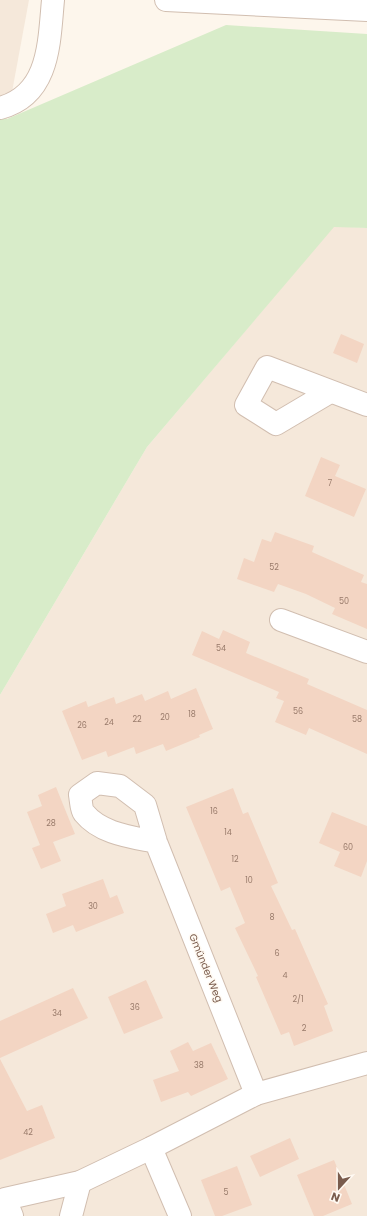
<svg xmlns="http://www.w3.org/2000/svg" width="367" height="1216" font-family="Poppins,sans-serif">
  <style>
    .residential { fill: #f5e8da }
    .green { fill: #d8ecc9 }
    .building { fill: #f3d5c3 }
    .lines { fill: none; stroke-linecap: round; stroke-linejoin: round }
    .minor-casing { stroke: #d1beb0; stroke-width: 24 }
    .tertiary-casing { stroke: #d1beb0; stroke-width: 24 }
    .minor { stroke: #fff; stroke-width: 22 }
    .tertiary { stroke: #fff; stroke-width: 22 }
    .labels { text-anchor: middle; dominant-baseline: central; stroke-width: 3; stroke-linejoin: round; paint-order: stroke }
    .number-label { font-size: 8px; fill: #987a6a }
    .street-label { font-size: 10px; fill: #7a5c4d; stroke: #fffaf3 }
  </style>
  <rect width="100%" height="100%" fill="#fdf6ec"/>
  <g class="residential">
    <polygon points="0,0 29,0 7,119 0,119"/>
    <polygon points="334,226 367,228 367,1216 0,1216 0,695 147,447"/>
  </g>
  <polygon class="green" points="226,25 367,34 367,228 334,227 147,447 0,695 0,119 7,119"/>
  <g class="building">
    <polygon points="341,334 364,344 357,363 333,353"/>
    <polygon points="321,457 340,465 335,476 366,489 354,517 305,496"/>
    <polygon points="275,532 314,546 312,552 364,575 361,582 367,584 367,629 332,614 335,608 306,594 278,584 274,592 237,579 244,558 254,562 262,539 271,542"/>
    <polygon points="223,630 250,642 246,653 309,679 307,684 367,710 367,754 309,728 306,735 275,722 284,701 276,698 279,692 192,655 202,631 219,639"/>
    <polygon points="196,688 213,729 199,735 200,737 166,751 163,744 136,754 134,747 108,757 106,751 82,760 62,711 86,701 88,707 114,697 116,704 142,694 145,701 168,691 171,699"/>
    <polygon points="56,787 75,834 53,842 61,861 41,869 32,848 40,845 27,812 42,806 38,795"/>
    <polygon points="233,788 243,814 248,812 278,883 271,886 292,930 295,929 328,1004 324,1006 333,1031 294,1046 289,1032 281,1035 256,977 258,976 235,928 245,923 230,887 221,891 186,807"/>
    <polygon points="332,812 367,826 367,861 361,877 334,866 340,852 319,843"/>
    <polygon points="103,879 110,898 117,895 124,913 76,932 73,925 53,933 46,914 66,906 62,894"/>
    <polygon points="146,980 163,1018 124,1034 108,997"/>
    <polygon points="73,988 88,1018 0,1058 0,1021"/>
    <polygon points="188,1042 193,1051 211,1043 228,1079 191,1096 188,1092 161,1102 153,1080 179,1071 170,1051"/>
    <polygon points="0,1059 27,1111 42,1105 55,1138 0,1160"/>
    <polygon points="290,1138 299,1159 260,1177 250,1156"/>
    <polygon points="334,1160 352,1204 323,1216 314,1216 297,1175"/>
    <polygon points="237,1166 252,1205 222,1216 215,1216 201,1180"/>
  </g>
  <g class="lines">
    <defs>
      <g id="minor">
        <path d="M0,108C50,95 49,42 53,0"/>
        <polyline points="330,392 276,424 246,405 267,367 367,405"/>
        <polyline points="281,620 367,652"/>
        <path d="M156,842C132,837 101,834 84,813C81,809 81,800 80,795L97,783L120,786L145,805L156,842L256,1094"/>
        <polyline points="151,1148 180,1216"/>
        <polyline points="12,1216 5,1199 80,1182 151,1148 256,1094 367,1063"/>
        <polyline points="71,1216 80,1182"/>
      </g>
      <polyline id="tertiary" points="166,0 367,10"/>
    </defs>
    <use href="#minor" class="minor-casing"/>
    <use href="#tertiary" class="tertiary-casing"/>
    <use href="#minor" class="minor"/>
    <use href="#tertiary" class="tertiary"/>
  </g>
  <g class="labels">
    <g class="number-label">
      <text x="330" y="483">7</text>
      <text x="274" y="567">52</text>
      <text x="344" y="601">50</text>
      <text x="221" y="648">54</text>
      <text x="298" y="711">56</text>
      <text x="192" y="714">18</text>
      <text x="165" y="717">20</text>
      <text x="137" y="719">22</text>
      <text x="357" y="719">58</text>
      <text x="109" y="722">24</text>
      <text x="82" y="725">26</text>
      <text x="214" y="811">16</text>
      <text x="51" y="823">28</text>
      <text x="228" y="832">14</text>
      <text x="348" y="847">60</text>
      <text x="235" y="859">12</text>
      <text x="249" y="880">10</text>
      <text x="93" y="906">30</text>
      <text x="272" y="917">8</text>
      <text x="277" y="953">6</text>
      <text x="285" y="975">4</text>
      <text x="298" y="999">2/1</text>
      <text x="135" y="1007">36</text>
      <text x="57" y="1013">34</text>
      <text x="304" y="1028">2</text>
      <text x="199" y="1065">38</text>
      <text x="28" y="1132">42</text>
      <text x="226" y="1192">5</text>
    </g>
    <g class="street-label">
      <text transform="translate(206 968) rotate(68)">Gmünder Weg</text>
    </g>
  </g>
  <g transform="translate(339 1188) rotate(201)" stroke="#fffaf3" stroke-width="3" paint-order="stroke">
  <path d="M0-3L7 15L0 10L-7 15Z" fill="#7a5c4d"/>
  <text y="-6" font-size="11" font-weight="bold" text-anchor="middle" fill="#7a5c4d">N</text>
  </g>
</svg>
